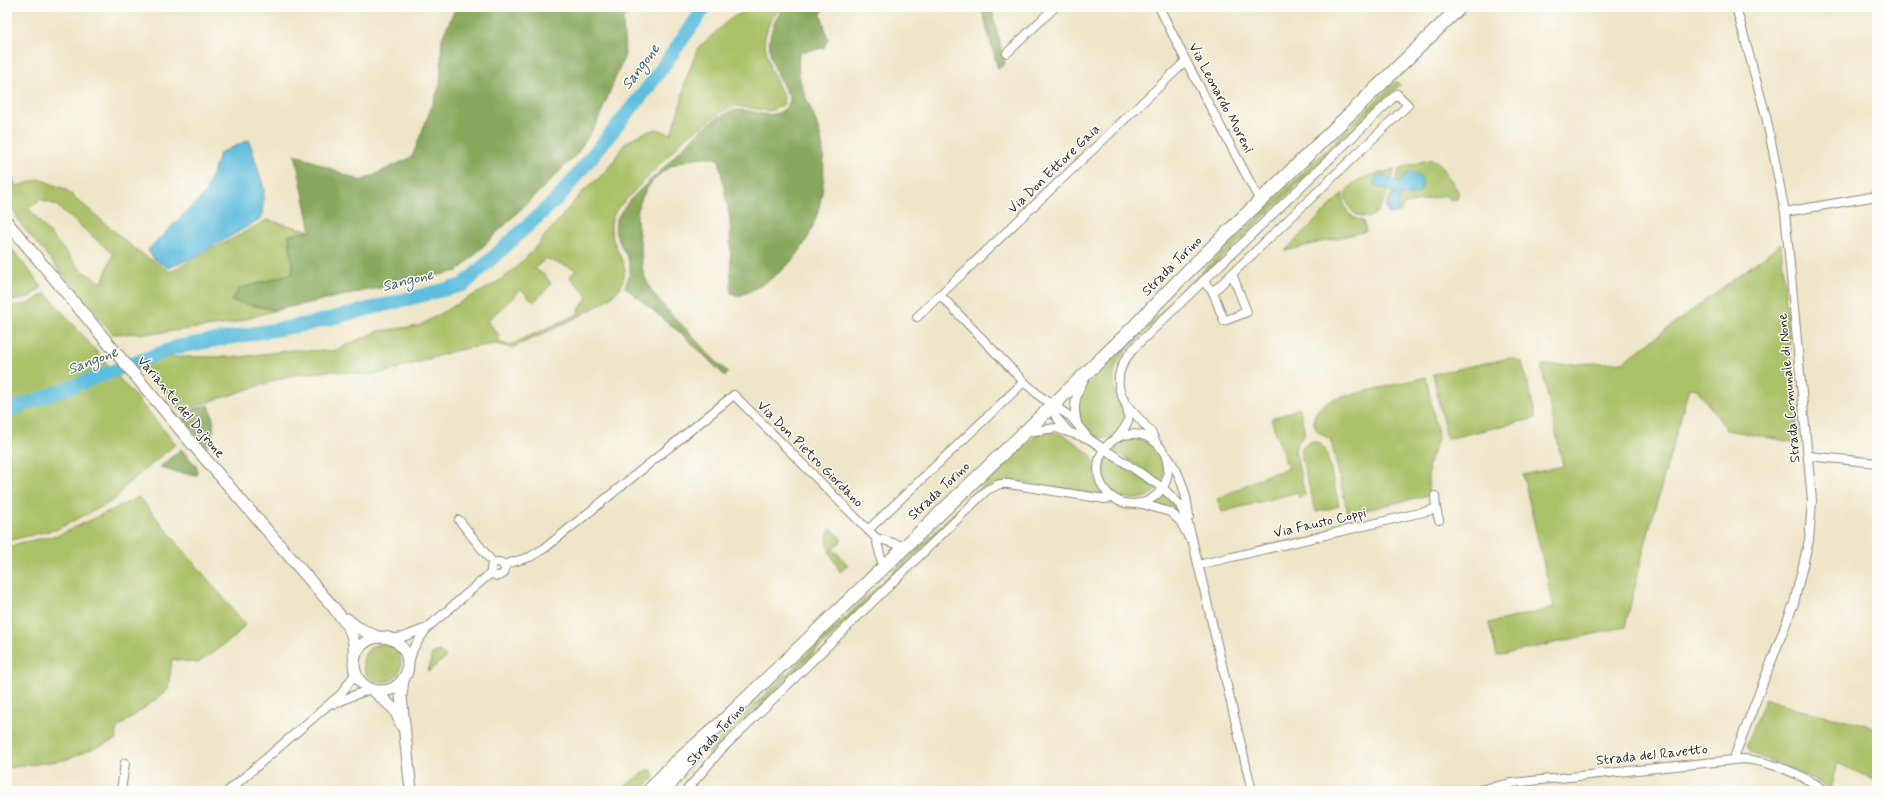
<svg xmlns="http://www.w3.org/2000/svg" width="1884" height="798" font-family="Mynerve,sans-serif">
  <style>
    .green { fill: #aac167; stroke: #6a7649; fill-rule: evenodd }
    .forest { fill: #87a75c; stroke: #596944 }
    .water { fill: #5fbedd; stroke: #457484 }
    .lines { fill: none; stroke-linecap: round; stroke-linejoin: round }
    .river { stroke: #5fbedd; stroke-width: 14 }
    .street-casing { stroke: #8d887a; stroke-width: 10 }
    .secondary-casing { stroke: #8d887a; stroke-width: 13 }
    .primary-casing { stroke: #8d887a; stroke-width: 15 }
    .street { stroke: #fff; stroke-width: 8 }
    .secondary { stroke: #fff; stroke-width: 11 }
    .primary { stroke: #fff; stroke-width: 13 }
    .labels { text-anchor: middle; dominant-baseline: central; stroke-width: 3; stroke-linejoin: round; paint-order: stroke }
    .street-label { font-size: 14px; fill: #2b2b2b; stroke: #fdfcf7 }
    .water-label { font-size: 15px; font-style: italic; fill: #3d5e69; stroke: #fdfcf7 }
  </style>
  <rect width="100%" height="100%" fill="#fdfcf7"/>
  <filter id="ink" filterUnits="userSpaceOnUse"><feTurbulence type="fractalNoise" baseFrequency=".025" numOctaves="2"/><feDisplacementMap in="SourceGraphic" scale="8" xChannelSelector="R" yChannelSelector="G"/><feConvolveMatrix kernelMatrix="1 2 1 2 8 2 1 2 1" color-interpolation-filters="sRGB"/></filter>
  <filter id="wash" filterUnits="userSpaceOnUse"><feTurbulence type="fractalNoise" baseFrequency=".012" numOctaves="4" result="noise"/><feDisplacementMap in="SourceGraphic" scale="16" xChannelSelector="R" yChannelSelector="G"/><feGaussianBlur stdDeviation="0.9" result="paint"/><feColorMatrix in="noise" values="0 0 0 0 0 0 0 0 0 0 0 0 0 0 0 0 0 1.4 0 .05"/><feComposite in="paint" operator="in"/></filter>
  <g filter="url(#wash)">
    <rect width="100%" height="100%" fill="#efe5c8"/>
    <g class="green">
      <path d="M755,7H780L769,24L764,40L770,68L784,97L783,105L770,111L737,106L723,111L684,139L617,209C602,231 619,248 625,269C624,276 623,284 619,289C607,306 538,336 516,346L511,348L496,344L480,346L454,351L387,372L368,375L331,371L292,375L181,411L141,366L159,357H240L293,350L333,351L379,331L419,326L464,300L491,286L510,273L526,258L585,189L598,179L611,165L625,143L645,132L657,129L671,134L682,99L685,82L698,48L731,18ZM546,258C556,264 566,264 576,270L570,277L588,297L579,309L578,314L512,344C505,345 502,344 498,338L500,336L487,321L521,290L534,302L551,284L545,275L535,269Z"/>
      <path d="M1396,81L1400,85L1123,354C1098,389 1133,409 1122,426C1102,459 1063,416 1084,388Z"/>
      <polygon points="1432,159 1438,162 1458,191 1458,196 1457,199 1451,200 1445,195 1403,205 1400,213 1394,214 1388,213 1386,207 1400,168"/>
      <path d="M7,163L16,187L39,179L65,189L136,250L170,272L267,220L311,231L289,235L293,273L239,289L231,301L276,310L230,324L157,333L113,334L23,227L7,200ZM40,199L56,205L113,254L102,283L81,270L29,209Z"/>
      <path d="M1395,169C1389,185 1380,234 1353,212C1328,182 1375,174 1395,169Z"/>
      <path d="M1343,193C1342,207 1349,218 1363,221L1366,231L1285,251Z"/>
      <polygon points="7,243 42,287 29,297 7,302"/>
      <polygon points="1781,244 1798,443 1727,430 1697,389 1689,388 1647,537 1625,627 1497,656 1489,623 1554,608 1523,475 1563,466 1541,365 1623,362"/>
      <polygon points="46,293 176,444 126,485 116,498 107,504 57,529 7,541 7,307 28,304"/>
      <polygon points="1510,358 1522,362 1536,418 1447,439 1433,374"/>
      <path d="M1426,377L1438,435C1437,445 1433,451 1430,460C1427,471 1428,484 1429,495L1348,514L1331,440L1317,431C1316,428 1313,422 1314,418C1315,409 1327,402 1334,399Z"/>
      <polygon points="1300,408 1305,436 1297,443 1295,450 1305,495 1299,498 1298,492 1222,512 1217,499 1267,475 1288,469 1271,419"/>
      <path d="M1053,432L1066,436L1091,455C1099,470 1092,480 1106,496L1009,480L985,488L731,733L711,755L708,752L728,730L1034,437L1038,434Z"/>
      <path d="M1127,438C1153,436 1170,457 1162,481L1110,448L1119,441Z"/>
      <path d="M1313,441L1320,443L1326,451L1339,506L1316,512L1301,456C1300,447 1304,443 1313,441Z"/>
      <path d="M1105,456L1157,489C1133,514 1092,489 1105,456Z"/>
      <polygon points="1163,493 1173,504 1182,519 1149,504 1155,501"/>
      <polygon points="139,497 245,624 236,636 198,663 172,659 168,690 116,729 117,739 65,760 7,768 7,548 19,543 59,535"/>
      <path d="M831,528L842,540L833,549L848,565L840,572C833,557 821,544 831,528Z"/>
      <circle cx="382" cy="663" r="19"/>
      <polygon points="439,651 446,657 428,672 432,654"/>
      <polygon points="1766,698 1795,709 1861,723 1877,730 1877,781 1837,763 1830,789 1797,771 1755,755 1750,751 1747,744"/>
      <path d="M646,770H652L654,777C645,788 636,797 620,790Z"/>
    </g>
    <g class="forest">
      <polygon points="456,7 641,7 623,18 625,55 597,123 575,156 458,271 276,310 231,301 239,289 293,273 289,235 311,231 295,154 361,181 412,157 440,85 442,38"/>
      <path d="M784,7H824L821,15L828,39L824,48L800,52C792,78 812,106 819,131C830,169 822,224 796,256C781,274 761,287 739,296L731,293L730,220L719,160C708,153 692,159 681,162C657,170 637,195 637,220C637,229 640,237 641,247C642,259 641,271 647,282C657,303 675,317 690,333C702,347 714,361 728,372L725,376L684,336L625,287C627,282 629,277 630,272C632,251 606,237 619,215C628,199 645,186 658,173C680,152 701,124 729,112C749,103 776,129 790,101L789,96C770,64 759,40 784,7Z"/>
      <polygon points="981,7 991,7 1005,64 998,69"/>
      <path d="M209,405C215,423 216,431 206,448L183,418L194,409Z"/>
      <polygon points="181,449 197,467 197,475 174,472 160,467"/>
    </g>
    <g class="water">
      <polygon points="249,140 264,189 262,218 195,257 168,268 154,259 148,250 206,192 220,153"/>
      <path d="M1408,173C1424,172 1427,189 1414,195H1402L1399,199L1398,210L1394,213H1389L1387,205L1394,196L1395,192L1386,188H1378L1374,183L1375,178L1384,174L1389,180L1400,182Z"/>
    </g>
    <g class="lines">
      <polyline class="river" points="7,411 177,347 308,324 463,285 559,197 650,85 705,7"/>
    </g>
  </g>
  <g filter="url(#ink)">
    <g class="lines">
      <defs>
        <g id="street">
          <polyline points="1159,7 1186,61 1260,201"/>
          <polyline points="1007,53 1055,7"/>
          <polyline points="1785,212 1877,196"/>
          <polyline points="1213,292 1224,321 1247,312 1232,274"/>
          <polyline points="917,317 940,295"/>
          <polyline points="1127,405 1151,432 1155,440"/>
          <polyline points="1052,406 1056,417 1067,430"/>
          <path d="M1077,423C1073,407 1075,396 1083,381"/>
          <polyline points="1026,432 1056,428 1089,439 1163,488 1180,505 1189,526 1252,791"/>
          <circle cx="1133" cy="469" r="35"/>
          <path d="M1118,437C1121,432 1126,427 1128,421C1130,411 1125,403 1121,394C1114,375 1123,360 1136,346L1367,123L1397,94L1408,105L1213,292L1203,281"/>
          <polyline points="1089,439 1071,417 1041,397 1024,382 940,295 1186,61"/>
          <polyline points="1809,456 1877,463"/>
          <path d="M1168,457C1181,475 1187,495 1189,517"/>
          <polyline points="1139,503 1170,512 1180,521 1189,538"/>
          <polyline points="1436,509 1439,520"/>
          <polyline points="459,520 493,563"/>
          <polyline points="868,530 1024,382"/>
          <polyline points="876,538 904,546"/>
          <circle cx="498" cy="569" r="7"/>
          <polyline points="503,565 530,557 545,548 734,395 876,538 883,567"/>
          <polyline points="1198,565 1436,509 1435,496"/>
          <polyline points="390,639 403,637 424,629"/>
          <polyline points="408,666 413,649 427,628 491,573"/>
          <polyline points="335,704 352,696 371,689"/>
          <polyline points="1733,760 1794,603 1809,540 1812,501 1785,212 1766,116 1736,7"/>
          <polyline points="121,791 125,763"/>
          <polyline points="228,791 341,694 355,674"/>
          <polyline points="686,791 721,750 987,490 1000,484 1008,484 1105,499 1113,498"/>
          <path d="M1475,791L1512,783L1743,759C1771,761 1803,775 1826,791"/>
        </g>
        <g id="secondary">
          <path d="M7,222L189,440L334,608C348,626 356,633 354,657"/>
          <polyline points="347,619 357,627 377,637"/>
          <circle cx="381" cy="664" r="27"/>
          <polyline points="403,679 401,696 411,791"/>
          <polyline points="373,690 395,710 402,726"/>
        </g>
        <g id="primary">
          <polyline points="649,791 671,767 719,725 1123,338 1191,268 1460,7"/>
          <polyline points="664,791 692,757"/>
        </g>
      </defs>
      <use href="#street" class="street-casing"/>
      <use href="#secondary" class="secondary-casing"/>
      <use href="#primary" class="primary-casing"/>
      <use href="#street" class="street"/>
      <use href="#secondary" class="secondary"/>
      <use href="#primary" class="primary"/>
    </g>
  </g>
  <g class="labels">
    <g class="street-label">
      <text transform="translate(1221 98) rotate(62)">Via Leonardo Moreni</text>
      <text transform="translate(1054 169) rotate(-44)">Via Don Ettore Gaia</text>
      <text transform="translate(1172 266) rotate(-45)">Strada Torino</text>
      <text transform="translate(1789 388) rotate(-95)">Strada Comunale di None</text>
      <text transform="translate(181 407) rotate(50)">Variante del Dojrone</text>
      <text transform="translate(810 454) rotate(45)">Via Don Pietro Giordano</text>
      <text transform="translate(939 491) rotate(-43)">Strada Torino</text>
      <text transform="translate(1320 523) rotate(-13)">Via Fausto Coppi</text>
      <text transform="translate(716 735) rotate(-47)">Strada Torino</text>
      <text transform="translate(1652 755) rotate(-6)">Strada del Ravetto</text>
    </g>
    <g class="water-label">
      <text transform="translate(641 67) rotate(-53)">Sangone</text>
      <text transform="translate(408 281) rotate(-14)">Sangone</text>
      <text transform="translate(93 361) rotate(-21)">Sangone</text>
    </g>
  </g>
  <rect width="1884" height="798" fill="none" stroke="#fdfcf7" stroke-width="24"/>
</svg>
